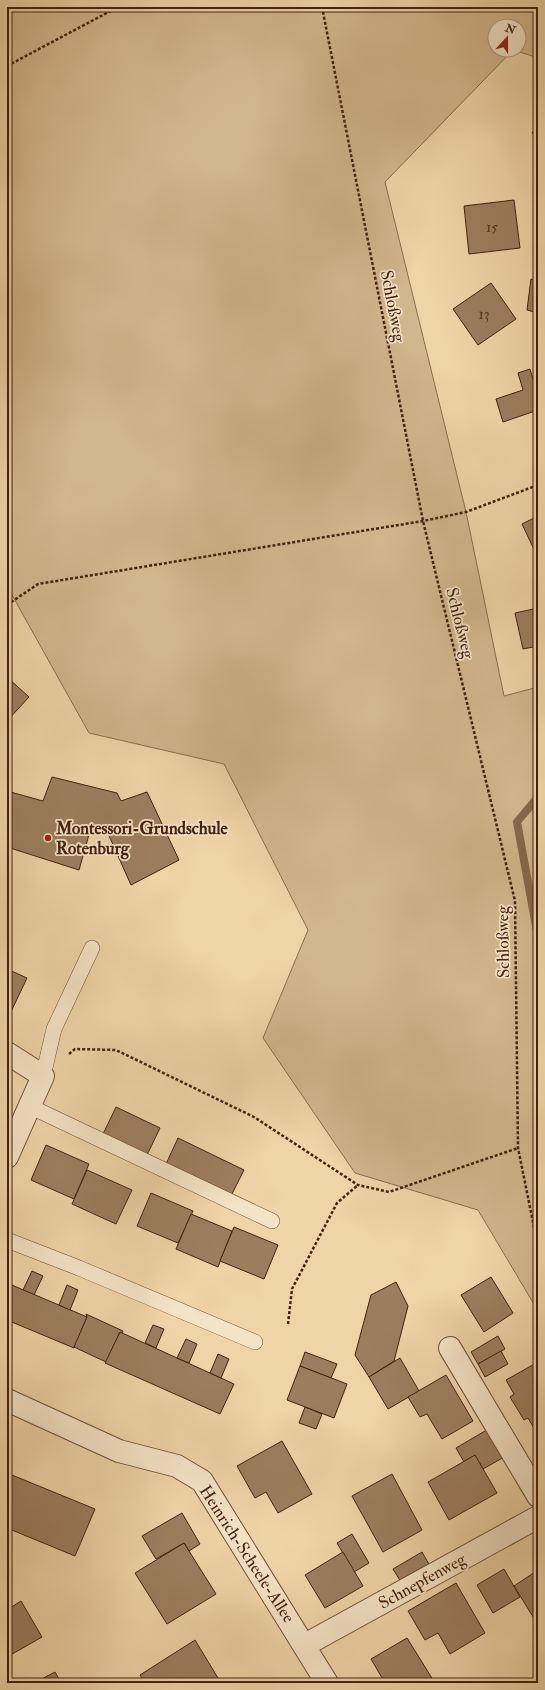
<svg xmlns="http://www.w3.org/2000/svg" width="545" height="1690" font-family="'IM FELL Double Pica',serif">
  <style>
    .green { fill: #d2b68d; stroke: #8a6c4e }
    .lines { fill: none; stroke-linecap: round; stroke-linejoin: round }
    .stream { stroke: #87684c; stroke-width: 8 }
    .building { fill: #9c7e5f; stroke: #432110 }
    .service-casing { stroke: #6e4e36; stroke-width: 16 }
    .minor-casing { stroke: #6e4e36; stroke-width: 24 }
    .path { stroke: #432110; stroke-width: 2.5; stroke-dasharray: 3 2; stroke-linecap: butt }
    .service { stroke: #f5e3c6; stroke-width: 15 }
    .minor { stroke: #f5e3c6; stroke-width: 22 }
    .poi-dot { fill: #8f2418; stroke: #f5e3c6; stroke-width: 1.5 }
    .labels { text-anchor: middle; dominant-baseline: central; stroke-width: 3.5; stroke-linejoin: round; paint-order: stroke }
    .number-label { font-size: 15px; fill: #593824 }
    .street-label { font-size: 17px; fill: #432110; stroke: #f5e3c6 }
    .poi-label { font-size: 17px; font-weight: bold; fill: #432110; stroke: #f5e3c6; text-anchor: start }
  </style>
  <rect width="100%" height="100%" fill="#efd4a7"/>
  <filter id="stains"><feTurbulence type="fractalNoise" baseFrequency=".005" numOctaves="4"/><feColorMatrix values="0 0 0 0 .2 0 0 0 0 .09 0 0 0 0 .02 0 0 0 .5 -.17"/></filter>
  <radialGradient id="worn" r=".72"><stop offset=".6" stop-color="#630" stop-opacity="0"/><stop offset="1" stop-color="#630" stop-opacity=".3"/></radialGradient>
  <polygon class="green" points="7,7 538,7 538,58 514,50 519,50 519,26 495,26 495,50 513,50 385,182 466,512 504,696 538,687 538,1311 478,1210 355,1173 263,1038 308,930 224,764 89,733 7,586"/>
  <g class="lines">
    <polyline class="stream" points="538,797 517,822 538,937"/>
  </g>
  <g class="building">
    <polygon points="538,124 538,136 532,133"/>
    <polygon points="514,200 520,248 469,254 464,206"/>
    <polygon points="531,279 538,281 538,313 527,310"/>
    <polygon points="491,283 516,319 478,345 453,309"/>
    <polygon points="530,369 534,383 538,381 538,410 503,422 496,399 523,390 518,373"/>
    <polygon points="538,516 538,558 522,524"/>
    <polygon points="538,608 538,646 523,649 515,613"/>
    <polygon points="7,677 29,697 7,721"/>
    <polygon points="52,777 117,793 121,801 147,792 179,860 131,885 106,829 92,824 79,870 7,847 7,791 43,801"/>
    <polygon points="7,969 27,978 8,1018 7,1018"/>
    <polygon points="116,1107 160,1128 147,1155 103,1134"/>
    <polygon points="178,1138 244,1170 231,1196 166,1164"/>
    <polygon points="46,1145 89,1164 74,1199 31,1180"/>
    <polygon points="87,1170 132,1190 116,1224 72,1204"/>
    <polygon points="151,1193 193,1211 178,1243 137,1226"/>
    <polygon points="191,1214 232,1231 218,1267 176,1249"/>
    <polygon points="234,1227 278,1245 264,1279 220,1261"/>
    <polygon points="32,1271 43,1276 34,1295 23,1290"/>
    <polygon points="491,1277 513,1313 484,1332 461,1295"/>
    <polygon points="396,1282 408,1306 394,1361 369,1377 355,1355 371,1295"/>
    <polygon points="7,1283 87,1317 74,1348 7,1320"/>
    <polygon points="67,1285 78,1290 70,1310 59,1305"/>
    <polygon points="86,1314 123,1331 122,1333 120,1332 106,1362 74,1347 87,1317"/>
    <polygon points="153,1325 164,1329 156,1348 145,1343"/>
    <polygon points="120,1332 234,1384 220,1414 105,1363"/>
    <polygon points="498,1336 505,1349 478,1364 471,1352"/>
    <polygon points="186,1339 197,1344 189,1363 177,1358"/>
    <polygon points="501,1351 508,1364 485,1377 478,1364"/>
    <polygon points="305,1352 337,1364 331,1378 300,1366"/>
    <polygon points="218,1354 229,1359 221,1378 210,1373"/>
    <polygon points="400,1358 419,1391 388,1409 369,1377"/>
    <polygon points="538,1362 538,1435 528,1418 524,1420 510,1397 514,1394 506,1380"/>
    <polygon points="300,1366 347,1384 334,1418 287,1400"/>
    <polygon points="446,1375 473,1421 442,1439 427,1414 420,1417 408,1397"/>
    <polygon points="305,1407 322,1414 316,1429 299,1423"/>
    <polygon points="490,1428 506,1456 483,1469 475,1455 464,1462 456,1448"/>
    <polygon points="282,1441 312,1494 278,1513 266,1492 255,1498 237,1466"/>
    <polygon points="475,1455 497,1493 449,1520 428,1482"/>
    <polygon points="7,1473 95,1509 75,1556 7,1528"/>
    <polygon points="392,1474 422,1530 383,1552 352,1496"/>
    <polygon points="182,1513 200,1544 189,1551 184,1543 156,1559 142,1536"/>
    <polygon points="352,1534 369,1563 354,1572 337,1543"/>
    <polygon points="184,1543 216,1594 167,1624 135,1573"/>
    <polygon points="343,1552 363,1586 325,1608 305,1575"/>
    <polygon points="422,1552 430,1566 401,1582 393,1569"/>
    <polygon points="504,1569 520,1597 493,1613 477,1585"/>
    <polygon points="538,1570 538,1618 535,1620 514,1586"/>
    <polygon points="456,1583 485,1633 450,1654 438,1633 425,1640 408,1611"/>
    <polygon points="21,1601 42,1637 7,1657 7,1610"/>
    <polygon points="407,1638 435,1683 385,1683 371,1659"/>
    <polygon points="195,1640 221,1683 145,1683 140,1675"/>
    <polygon points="55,1672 61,1683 34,1683"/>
  </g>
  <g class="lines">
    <defs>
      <g id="service">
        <polyline points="43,1076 54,1029 92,948"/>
        <polyline points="29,1106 272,1221"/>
        <polyline points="7,1240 79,1268 255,1342"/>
      </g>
      <g id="minor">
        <polyline points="7,1053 43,1076 7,1157"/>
        <polyline points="450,1348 538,1496"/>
        <polyline points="7,1400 119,1451 177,1466 202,1481 327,1683"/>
        <polyline points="305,1645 538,1517"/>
      </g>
    </defs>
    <use href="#service" class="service-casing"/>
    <use href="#minor" class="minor-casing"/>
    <g class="path">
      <polyline points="322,7 423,521 515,901 518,1148 538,1247"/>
      <polyline points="7,66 118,7"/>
      <polyline points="7,605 38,584 423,521 466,512 538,485"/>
      <polyline points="69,1054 75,1049 116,1050 254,1117 358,1185 389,1192 518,1148"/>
      <polyline points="288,1324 292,1289 337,1203 358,1185"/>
    </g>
    <use href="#service" class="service"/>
    <use href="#minor" class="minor"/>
  </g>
  <circle class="poi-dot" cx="48" cy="838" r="4"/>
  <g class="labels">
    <g class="number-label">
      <text x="492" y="227">15</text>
      <text x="484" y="314">13</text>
    </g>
    <g class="street-label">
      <text transform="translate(393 306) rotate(79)">Schloßweg</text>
      <text transform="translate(460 623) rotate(76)">Schloßweg</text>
      <text transform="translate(503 942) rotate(-91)">Schloßweg</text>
      <text transform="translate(247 1554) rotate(57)">Heinrich-Scheele-Allee</text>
      <text transform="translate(422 1581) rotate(-29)">Schnepfenweg</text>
    </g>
    <g class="poi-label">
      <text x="56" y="828">Montessori-Grundschule<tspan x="56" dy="20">Rotenburg</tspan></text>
    </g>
  </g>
  <rect width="545" height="1690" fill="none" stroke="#efd4a7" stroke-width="24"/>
  <rect x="8" y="8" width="529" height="1674" fill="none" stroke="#432110" stroke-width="2"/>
  <rect x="12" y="12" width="521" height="1666" fill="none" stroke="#432110"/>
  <g transform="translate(507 38) rotate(21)"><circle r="19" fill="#f5e3c6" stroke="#ae957d"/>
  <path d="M0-3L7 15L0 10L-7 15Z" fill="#8f2418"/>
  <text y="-6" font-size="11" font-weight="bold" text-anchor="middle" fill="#432110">N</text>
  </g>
  <rect width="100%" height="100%" filter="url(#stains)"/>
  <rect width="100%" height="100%" fill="url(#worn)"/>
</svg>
